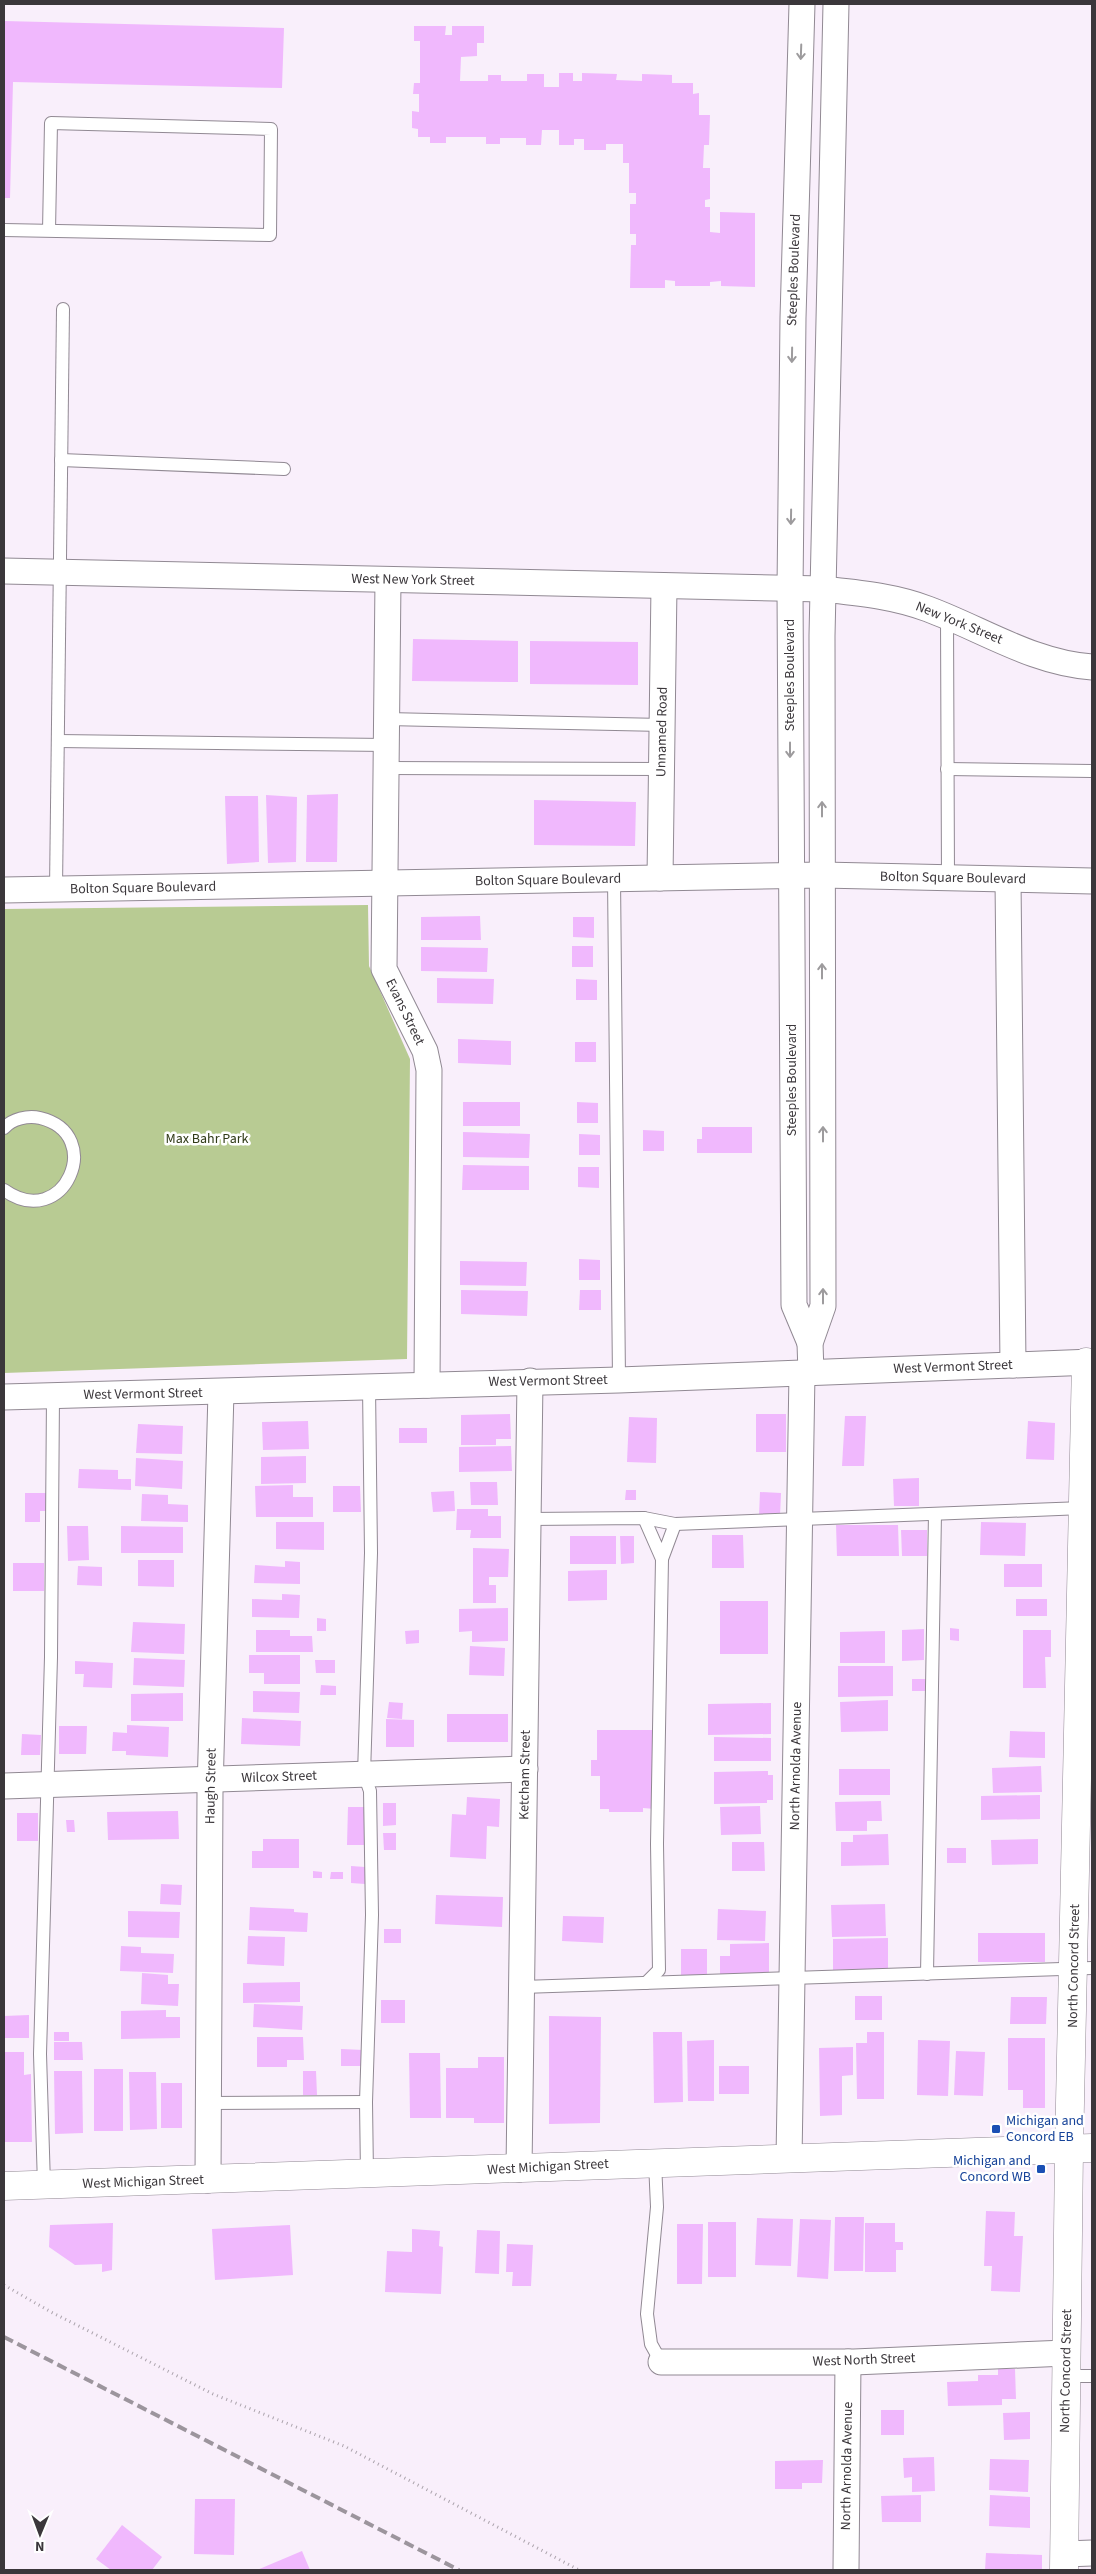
<svg xmlns="http://www.w3.org/2000/svg" width="1096" height="2574" font-family="'Source Sans 3',sans-serif">
  <style>
    .green { fill: #b8cb93 }
    .building { fill: #f0b8fd }
    .lines { fill: none; stroke-linecap: round; stroke-linejoin: round }
    .lane-casing { stroke: #918993; stroke-width: 14 }
    .street-casing { stroke: #918993; stroke-width: 27 }
    .secondary-casing { stroke: #918993; stroke-width: 29 }
    .path { stroke: #aca4ad; stroke-width: 3; stroke-dasharray: 1 4; stroke-linecap: butt }
    .lane { stroke: #fff; stroke-width: 12 }
    .street { stroke: #fff; stroke-width: 25 }
    .secondary { stroke: #fff; stroke-width: 28 }
    .rail { stroke: #9c959d; stroke-width: 4; stroke-dasharray: 10 5; stroke-linecap: butt }
    .oneway { stroke: #9d9b9d }
    .transit-dot { fill: #1a4fb4; stroke: #fff; stroke-width: 2 }
    .labels { text-anchor: middle; dominant-baseline: central; stroke-width: 5; stroke-linejoin: round; paint-order: stroke }
    .street-label { font-size: 14px; fill: #3b373b; stroke: #fff }
    .park-label { font-size: 14px; fill: #303a17; stroke: #fff }
    .transit-label { font-size: 14px; fill: #164399; stroke: #fff; text-anchor: start }
  </style>
  <rect width="100%" height="100%" fill="#f9effb"/>
  <polygon class="green" points="368,905 369,966 410,1059 407,1359 4,1373 4,909"/>
  <g class="building">
    <polygon points="4,21 284,28 282,88 13,82 10,198 4,198"/>
    <polygon points="414,26 446,26 445,35 452,35 452,26 484,26 484,43 477,43 477,56 461,57 460,81 488,81 488,75 501,75 501,81 527,81 527,74 544,74 544,87 559,87 559,73 573,73 573,81 582,81 582,73 617,74 616,80 642,81 642,74 672,75 672,83 693,83 693,94 699,93 699,115 710,115 709,145 704,145 703,168 710,168 710,199 705,200 705,207 710,207 710,232 720,233 720,212 755,213 755,287 721,286 721,281 710,282 710,286 675,286 675,281 665,280 665,288 630,288 631,245 636,245 636,234 630,234 630,204 636,204 636,193 629,193 629,163 623,163 623,144 606,144 606,150 584,150 584,139 574,139 574,145 559,145 559,130 542,130 541,145 526,145 526,138 500,138 500,144 486,144 486,137 446,137 446,143 430,143 430,137 418,137 418,129 412,128 412,111 419,112 419,94 413,94 414,83 420,83 420,41 414,41"/>
    <polygon points="413,639 518,641 518,682 412,681"/>
    <polygon points="530,641 638,642 638,685 530,684"/>
    <polygon points="338,794 337,862 306,862 307,795"/>
    <polygon points="266,795 297,797 296,862 268,863"/>
    <polygon points="225,796 258,796 259,862 227,864"/>
    <polygon points="534,800 636,802 635,846 534,845"/>
    <polygon points="480,916 481,940 421,940 421,917"/>
    <polygon points="573,917 594,917 594,938 573,937"/>
    <rect x="572" y="946" width="21" height="21"/>
    <polygon points="421,947 488,948 487,972 421,971"/>
    <polygon points="437,978 494,979 493,1004 437,1003"/>
    <polygon points="576,979 597,980 597,1000 576,1000"/>
    <polygon points="458,1039 511,1041 511,1065 458,1063"/>
    <rect x="575" y="1042" width="21" height="20"/>
    <rect x="463" y="1102" width="57" height="24"/>
    <polygon points="577,1102 598,1103 598,1123 577,1123"/>
    <polygon points="702,1127 752,1127 752,1153 697,1153 697,1139 702,1139"/>
    <polygon points="643,1130 664,1131 664,1151 643,1151"/>
    <polygon points="463,1132 530,1134 529,1158 463,1157"/>
    <polygon points="579,1134 600,1135 600,1155 579,1155"/>
    <polygon points="463,1165 529,1166 529,1190 462,1190"/>
    <polygon points="578,1167 599,1167 599,1188 578,1187"/>
    <polygon points="579,1259 600,1260 600,1280 579,1280"/>
    <polygon points="460,1261 527,1262 526,1286 460,1285"/>
    <polygon points="461,1290 528,1291 527,1316 461,1314"/>
    <polygon points="580,1290 601,1290 601,1310 579,1310"/>
    <polygon points="510,1414 511,1439 496,1439 496,1445 461,1445 461,1415"/>
    <rect x="756" y="1414" width="30" height="38"/>
    <polygon points="845,1416 866,1416 864,1466 842,1466"/>
    <polygon points="629,1417 657,1418 656,1463 627,1462"/>
    <polygon points="308,1421 309,1449 263,1450 262,1422"/>
    <polygon points="1028,1421 1055,1423 1054,1460 1026,1459"/>
    <polygon points="138,1424 183,1426 182,1454 136,1453"/>
    <rect x="399" y="1428" width="28" height="15"/>
    <polygon points="511,1446 512,1471 459,1472 459,1447"/>
    <polygon points="306,1456 306,1483 261,1484 261,1457"/>
    <polygon points="136,1458 183,1461 182,1489 135,1486"/>
    <polygon points="79,1469 118,1470 118,1479 131,1479 131,1490 78,1488"/>
    <polygon points="919,1478 919,1506 894,1506 893,1479"/>
    <polygon points="470,1482 497,1482 498,1505 471,1505"/>
    <polygon points="293,1485 293,1497 313,1497 313,1517 256,1517 255,1486"/>
    <polygon points="333,1486 360,1486 361,1512 333,1512"/>
    <polygon points="626,1490 636,1490 636,1500 625,1500"/>
    <polygon points="454,1491 455,1511 433,1512 431,1492"/>
    <polygon points="760,1492 781,1493 780,1516 759,1516"/>
    <polygon points="25,1493 49,1493 49,1511 40,1511 40,1522 25,1522"/>
    <polygon points="142,1494 168,1495 168,1504 188,1505 188,1522 141,1521"/>
    <polygon points="457,1509 488,1509 488,1516 501,1516 501,1538 470,1538 471,1530 456,1530"/>
    <polygon points="276,1522 324,1522 324,1550 276,1549"/>
    <polygon points="981,1522 1026,1523 1025,1556 980,1555"/>
    <polygon points="836,1525 898,1525 899,1556 837,1556"/>
    <polygon points="67,1526 88,1526 89,1560 68,1561"/>
    <polygon points="121,1526 183,1527 183,1553 121,1553"/>
    <polygon points="901,1530 927,1530 927,1556 902,1556"/>
    <polygon points="712,1535 743,1535 744,1568 712,1568"/>
    <rect x="570" y="1536" width="46" height="28"/>
    <polygon points="620,1536 634,1536 634,1563 621,1564"/>
    <polygon points="473,1548 509,1549 508,1577 489,1577 489,1585 496,1585 496,1603 473,1603"/>
    <polygon points="138,1560 174,1560 174,1587 138,1586"/>
    <polygon points="285,1561 300,1562 300,1584 254,1583 255,1565 285,1567"/>
    <rect x="13" y="1563" width="31" height="28"/>
    <rect x="1004" y="1564" width="38" height="23"/>
    <polygon points="78,1566 102,1567 102,1586 77,1585"/>
    <polygon points="607,1570 607,1600 568,1601 568,1571"/>
    <polygon points="282,1594 300,1595 299,1618 252,1617 252,1599 282,1600"/>
    <rect x="1016" y="1599" width="31" height="17"/>
    <rect x="720" y="1601" width="48" height="53"/>
    <polygon points="508,1608 508,1641 472,1642 472,1631 459,1632 459,1609"/>
    <polygon points="317,1618 326,1619 326,1631 317,1631"/>
    <polygon points="133,1622 185,1624 184,1654 131,1652"/>
    <polygon points="950,1628 959,1629 959,1641 950,1640"/>
    <polygon points="924,1629 924,1660 902,1661 902,1630"/>
    <polygon points="256,1630 290,1630 290,1636 312,1636 313,1652 256,1652"/>
    <polygon points="419,1630 419,1643 406,1644 405,1631"/>
    <polygon points="1023,1630 1051,1630 1051,1657 1045,1657 1046,1688 1023,1688"/>
    <polygon points="885,1631 885,1663 840,1663 840,1632"/>
    <polygon points="470,1646 505,1648 504,1676 469,1675"/>
    <polygon points="249,1655 300,1655 300,1684 264,1684 264,1673 249,1673"/>
    <polygon points="134,1658 185,1660 184,1687 133,1685"/>
    <polygon points="315,1660 335,1660 335,1673 316,1673"/>
    <polygon points="75,1661 113,1663 112,1688 83,1687 84,1674 75,1674"/>
    <polygon points="838,1666 893,1666 893,1696 838,1697"/>
    <rect x="912" y="1679" width="15" height="12"/>
    <polygon points="321,1685 336,1686 336,1695 320,1695"/>
    <polygon points="253,1691 300,1692 299,1713 253,1712"/>
    <polygon points="183,1693 183,1721 131,1721 131,1694"/>
    <polygon points="888,1700 888,1731 841,1732 840,1702"/>
    <polygon points="389,1702 403,1703 402,1719 387,1718"/>
    <polygon points="771,1703 771,1734 708,1735 708,1704"/>
    <rect x="447" y="1714" width="61" height="28"/>
    <polygon points="242,1718 301,1721 300,1746 241,1744"/>
    <polygon points="386,1719 414,1720 414,1747 386,1747"/>
    <polygon points="127,1725 169,1727 168,1757 126,1755 126,1751 112,1751 113,1732 127,1733"/>
    <polygon points="59,1726 87,1726 86,1754 59,1754"/>
    <polygon points="597,1730 656,1730 655,1809 643,1808 643,1812 609,1812 609,1809 600,1809 600,1776 591,1776 591,1760 597,1760"/>
    <polygon points="1010,1731 1045,1732 1045,1758 1009,1757"/>
    <polygon points="22,1734 41,1735 40,1755 21,1755"/>
    <polygon points="714,1737 771,1738 771,1761 714,1761"/>
    <polygon points="1041,1766 1042,1792 993,1793 992,1768"/>
    <rect x="839" y="1769" width="51" height="26"/>
    <polygon points="768,1771 768,1775 773,1775 773,1800 767,1800 767,1803 714,1804 714,1772"/>
    <polygon points="1040,1795 1040,1819 981,1820 981,1796"/>
    <polygon points="467,1797 500,1799 499,1827 487,1826 486,1859 450,1857 452,1814 466,1815"/>
    <polygon points="881,1801 882,1821 867,1821 867,1831 836,1831 835,1802"/>
    <polygon points="383,1803 396,1803 396,1825 383,1826"/>
    <polygon points="760,1806 761,1834 721,1835 720,1807"/>
    <polygon points="348,1807 369,1807 368,1845 347,1845"/>
    <polygon points="178,1811 179,1839 108,1840 107,1812"/>
    <rect x="17" y="1813" width="21" height="28"/>
    <polygon points="66,1820 74,1820 75,1832 67,1832"/>
    <polygon points="383,1833 396,1833 396,1850 384,1850"/>
    <polygon points="888,1834 889,1865 841,1866 841,1842 853,1842 853,1835"/>
    <polygon points="263,1839 299,1839 299,1868 252,1868 252,1851 263,1851"/>
    <polygon points="1038,1839 1038,1864 992,1865 991,1840"/>
    <polygon points="732,1842 764,1842 765,1871 732,1871"/>
    <rect x="947" y="1848" width="19" height="15"/>
    <polygon points="351,1866 365,1867 365,1884 351,1883"/>
    <polygon points="313,1871 322,1872 322,1878 313,1878"/>
    <polygon points="331,1872 343,1872 343,1879 330,1879"/>
    <polygon points="161,1884 182,1885 181,1905 160,1904"/>
    <polygon points="436,1895 503,1897 502,1927 435,1924"/>
    <polygon points="885,1904 886,1936 832,1937 831,1905"/>
    <polygon points="250,1907 294,1909 294,1912 308,1913 307,1932 249,1930"/>
    <polygon points="718,1909 766,1911 765,1941 717,1940"/>
    <polygon points="128,1911 180,1912 179,1938 128,1937"/>
    <polygon points="563,1916 604,1917 603,1943 562,1941"/>
    <rect x="384" y="1929" width="17" height="14"/>
    <rect x="978" y="1933" width="67" height="29"/>
    <polygon points="248,1936 285,1937 284,1966 247,1964"/>
    <polygon points="888,1938 888,1969 833,1970 833,1939"/>
    <polygon points="769,1943 769,1974 720,1974 720,1956 730,1956 730,1944"/>
    <polygon points="121,1946 141,1947 141,1953 174,1954 173,1973 120,1971"/>
    <rect x="681" y="1949" width="26" height="26"/>
    <polygon points="142,1973 168,1975 168,1984 179,1984 178,2006 141,2004"/>
    <polygon points="300,1982 300,2002 243,2003 243,1983"/>
    <rect x="855" y="1996" width="27" height="24"/>
    <polygon points="1011,1997 1047,1997 1046,2024 1010,2024"/>
    <rect x="381" y="2000" width="24" height="23"/>
    <polygon points="254,2004 303,2006 302,2030 253,2027"/>
    <polygon points="166,2010 166,2017 180,2017 180,2038 121,2039 121,2011"/>
    <polygon points="29,2015 29,2038 4,2038 4,2016"/>
    <polygon points="549,2016 601,2017 600,2123 549,2124"/>
    <rect x="54" y="2032" width="15" height="9"/>
    <polygon points="653,2032 682,2032 683,2102 654,2103"/>
    <polygon points="867,2032 884,2032 884,2099 857,2099 856,2043 867,2043"/>
    <polygon points="257,2037 303,2037 304,2060 287,2060 287,2067 257,2067"/>
    <polygon points="1008,2038 1045,2038 1045,2108 1023,2108 1023,2090 1008,2090"/>
    <polygon points="714,2040 714,2101 688,2101 687,2041"/>
    <polygon points="918,2040 950,2041 948,2096 917,2095"/>
    <polygon points="54,2042 82,2042 83,2060 54,2060"/>
    <polygon points="853,2047 853,2075 842,2076 842,2115 820,2116 819,2048"/>
    <polygon points="341,2049 364,2050 363,2066 341,2066"/>
    <polygon points="956,2051 985,2052 983,2096 954,2095"/>
    <polygon points="4,2052 24,2052 24,2075 31,2074 32,2142 4,2142"/>
    <polygon points="409,2053 440,2053 441,2118 410,2118"/>
    <polygon points="478,2057 504,2057 504,2123 474,2123 474,2118 446,2118 446,2068 478,2068"/>
    <rect x="719" y="2066" width="30" height="28"/>
    <rect x="94" y="2069" width="29" height="62"/>
    <polygon points="54,2071 82,2071 83,2133 55,2134"/>
    <polygon points="303,2071 316,2071 317,2095 303,2095"/>
    <polygon points="129,2072 156,2072 157,2129 130,2130"/>
    <rect x="161" y="2083" width="21" height="45"/>
    <polygon points="986,2211 1015,2212 1014,2236 1023,2236 1020,2292 991,2291 992,2266 984,2266"/>
    <polygon points="835,2217 864,2217 863,2271 834,2271"/>
    <polygon points="757,2218 793,2219 791,2266 755,2265"/>
    <polygon points="800,2219 831,2220 828,2279 797,2277"/>
    <rect x="708" y="2222" width="28" height="55"/>
    <polygon points="113,2223 112,2270 102,2272 102,2264 75,2265 49,2247 50,2225"/>
    <polygon points="865,2223 895,2223 895,2242 903,2242 903,2250 896,2250 896,2272 865,2272"/>
    <polygon points="677,2224 703,2224 702,2284 677,2284"/>
    <polygon points="290,2225 293,2275 215,2280 212,2229"/>
    <polygon points="412,2229 440,2231 439,2246 443,2247 441,2294 385,2292 387,2251 412,2252"/>
    <polygon points="477,2230 500,2231 499,2274 475,2273"/>
    <polygon points="507,2244 533,2245 531,2286 512,2286 513,2272 506,2272"/>
    <polygon points="998,2369 1015,2369 1016,2399 1002,2399 1002,2405 948,2406 947,2382 978,2381 978,2375 998,2375"/>
    <rect x="881" y="2410" width="23" height="25"/>
    <polygon points="1030,2412 1030,2439 1004,2440 1003,2413"/>
    <polygon points="934,2457 935,2491 912,2492 912,2477 904,2478 903,2458"/>
    <polygon points="990,2459 1029,2460 1028,2492 989,2490"/>
    <polygon points="823,2460 822,2483 802,2483 802,2489 775,2489 775,2461"/>
    <polygon points="921,2495 921,2522 882,2522 881,2496"/>
    <polygon points="990,2495 1030,2497 1030,2528 989,2526"/>
    <polygon points="195,2499 235,2499 234,2555 194,2554"/>
    <polygon points="122,2525 162,2557 152,2570 111,2570 96,2559"/>
    <polygon points="302,2551 310,2570 257,2570"/>
    <polygon points="986,2553 1042,2555 1042,2570 985,2570"/>
  </g>
  <g class="lines">
    <defs>
      <g id="lane">
        <polyline points="4,230 270,235 271,129 51,123 49,231"/>
        <polyline points="61,460 284,469"/>
        <polyline points="947,617 948,879"/>
        <polyline points="387,719 663,725"/>
        <polyline points="58,741 387,745"/>
        <polyline points="387,768 662,769"/>
        <polyline points="947,769 1092,771"/>
        <polyline points="614,878 619,1380"/>
        <polyline points="56,889 63,309"/>
        <path d="M4,1128C12,1119 28,1115 40,1118C107,1134 64,1233 4,1190"/>
        <polyline points="644,1518 662,1559 675,1524"/>
        <polyline points="528,1519 644,1518 675,1524 1083,1508"/>
        <polyline points="927,1974 935,1514"/>
        <polyline points="646,1983 659,1970 657,1844 662,1559"/>
        <polyline points="522,1987 1092,1968"/>
        <polyline points="209,2103 366,2102"/>
        <polyline points="655,2162 657,2207 647,2314 651,2344 661,2362"/>
        <polyline points="367,2175 366,2102 372,1915 370,1791 364,1774 371,1553 369,1386"/>
        <polyline points="44,2185 40,2054 51,1657 53,1396"/>
        <polyline points="1066,2376 1092,2376"/>
      </g>
      <g id="street">
        <polyline points="802,4 793,318 790,589 794,1305 810,1343"/>
        <path d="M4,571L823,589C859,593 894,596 928,609C982,629 1033,663 1092,667"/>
        <polyline points="388,580 384,969 425,1051 429,1070 427,1385"/>
        <polyline points="660,878 664,586"/>
        <polyline points="1008,880 1013,1365"/>
        <polyline points="4,890 822,875 1092,881"/>
        <polyline points="811,1373 810,1343 823,1306 822,636 836,4"/>
        <polyline points="4,1397 619,1380 1092,1362"/>
        <polyline points="4,1786 525,1769"/>
        <polyline points="789,2159 802,1373"/>
        <polyline points="519,2169 530,1381"/>
        <polyline points="208,2180 210,1791 221,1392"/>
        <polyline points="661,2362 854,2362 1066,2353"/>
        <polyline points="1065,2554 1092,2553"/>
        <polyline points="846,2570 848,2362"/>
      </g>
      <g id="secondary">
        <polyline points="4,2186 1092,2148"/>
        <polyline points="1064,2570 1069,2149 1086,1362"/>
      </g>
    </defs>
    <use href="#lane" class="lane-casing"/>
    <use href="#street" class="street-casing"/>
    <use href="#secondary" class="secondary-casing"/>
    <polyline class="path" points="4,2285 51,2312 213,2394 344,2446 579,2570"/>
    <use href="#lane" class="lane"/>
    <use href="#street" class="street"/>
    <use href="#secondary" class="secondary"/>
    <polyline class="rail" points="4,2337 459,2570"/>
  </g>
  <defs><path id="oneway-shaft" d="M-6 0H5M1.5-3L5.5 0L1.5 3" fill="none" stroke-width="1.6" stroke-linecap="round" stroke-linejoin="round" transform="scale(1.25)"/></defs>
  <g class="oneway">
    <use href="#oneway-shaft" transform="translate(801 52) rotate(92)"/>
    <use href="#oneway-shaft" transform="translate(792 355) rotate(91)"/>
    <use href="#oneway-shaft" transform="translate(791 517) rotate(91)"/>
    <use href="#oneway-shaft" transform="translate(790 750) rotate(90)"/>
    <use href="#oneway-shaft" transform="translate(822 809) rotate(-90)"/>
    <use href="#oneway-shaft" transform="translate(822 971) rotate(-90)"/>
    <use href="#oneway-shaft" transform="translate(823 1134) rotate(-90)"/>
    <use href="#oneway-shaft" transform="translate(823 1296) rotate(-90)"/>
  </g>
  <g class="transit-dot">
    <rect x="991" y="2124" width="10" height="10" rx="2.5"/>
    <rect x="1036" y="2164" width="10" height="10" rx="2.5"/>
  </g>
  <g class="labels">
    <g class="street-label">
      <text transform="translate(794 270) rotate(-88)">Steeples Boulevard</text>
      <text transform="translate(413 580) rotate(1)">West New York Street</text>
      <text transform="translate(959 623) rotate(22)">New York Street</text>
      <text transform="translate(790 675) rotate(-90)">Steeples Boulevard</text>
      <text transform="translate(662 732) rotate(-89)">Unnamed Road</text>
      <text transform="translate(953 878) rotate(1)">Bolton Square Boulevard</text>
      <text transform="translate(548 880) rotate(-1)">Bolton Square Boulevard</text>
      <text transform="translate(143 888) rotate(-1)">Bolton Square Boulevard</text>
      <text transform="translate(405 1012) rotate(64)">Evans Street</text>
      <text transform="translate(792 1080) rotate(-90)">Steeples Boulevard</text>
      <text transform="translate(953 1367) rotate(-2)">West Vermont Street</text>
      <text transform="translate(548 1381) rotate(-1)">West Vermont Street</text>
      <text transform="translate(143 1394) rotate(-1)">West Vermont Street</text>
      <text transform="translate(796 1766) rotate(-89)">North Arnolda Avenue</text>
      <text transform="translate(525 1775) rotate(-89)">Ketcham Street</text>
      <text transform="translate(279 1777) rotate(-2)">Wilcox Street</text>
      <text transform="translate(211 1786) rotate(-89)">Haugh Street</text>
      <text transform="translate(1074 1966) rotate(-89)">North Concord Street</text>
      <text transform="translate(548 2167) rotate(-3)">West Michigan Street</text>
      <text transform="translate(143 2182) rotate(-2)">West Michigan Street</text>
      <text transform="translate(864 2360) rotate(-2)">West North Street</text>
      <text transform="translate(1066 2371) rotate(-89)">North Concord Street</text>
      <text transform="translate(847 2466) rotate(-89)">North Arnolda Avenue</text>
    </g>
    <g class="park-label">
      <text x="207" y="1139">Max Bahr Park</text>
    </g>
    <g class="transit-label">
      <text x="1006" y="2121">Michigan and<tspan x="1006" dy="16">Concord EB</tspan></text>
      <text x="1031" y="2161" text-anchor="end">Michigan and<tspan x="1031" dy="16">Concord WB</tspan></text>
    </g>
  </g>
  <rect width="1096" height="2574" fill="none" stroke="#3b373b" stroke-width="10"/>
  <g transform="translate(40 2534) rotate(181)" stroke="#ffffff" stroke-width="4" paint-order="stroke">
  <path d="M0-4L9 19L0 12L-9 19Z" fill="#3b373b"/>
  <text y="-8" font-size="14" font-weight="bold" text-anchor="middle" fill="#3b373b">N</text>
  </g>
</svg>
